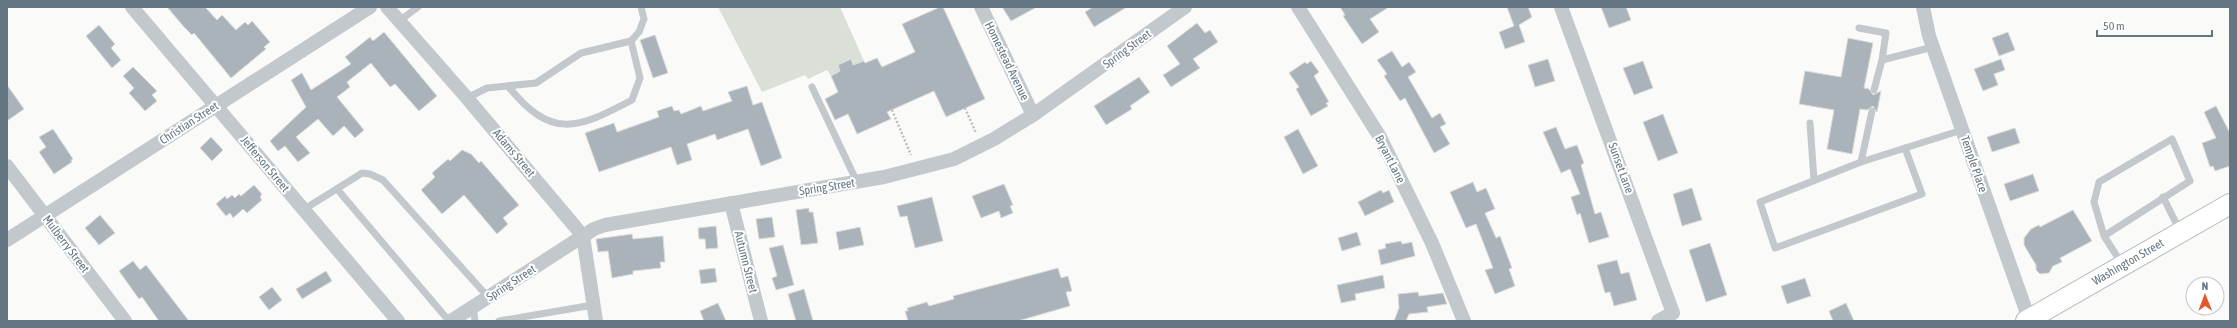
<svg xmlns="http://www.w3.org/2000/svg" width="2237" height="328" font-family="'Asap Condensed',sans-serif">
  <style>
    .green { fill: #dadfd7 }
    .building { fill: #aab3b9; stroke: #dcdcda }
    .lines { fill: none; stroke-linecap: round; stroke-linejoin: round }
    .secondary-casing { stroke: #b3babf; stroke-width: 22 }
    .path { stroke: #bbbfc2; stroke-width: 2.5; stroke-dasharray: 2 2; stroke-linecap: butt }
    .lane { stroke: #c3c8cc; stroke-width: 7 }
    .street { stroke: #c3c8cc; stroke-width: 14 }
    .secondary { stroke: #fff; stroke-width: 20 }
    .labels { text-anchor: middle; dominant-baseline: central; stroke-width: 4; stroke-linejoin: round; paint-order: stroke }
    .street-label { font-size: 12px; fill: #657683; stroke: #fff }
  </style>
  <rect width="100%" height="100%" fill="#fafaf8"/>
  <polygon class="green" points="718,7 840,7 864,61 853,65 850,59 838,65 840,71 831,76 827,70 808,79 805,75 762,92"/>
  <g class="building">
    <polygon points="167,7 205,7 217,20 222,15 236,30 245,22 248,25 252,21 270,42 264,47 266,49 231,78 194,33 192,35 184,27"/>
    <polygon points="940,7 943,7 985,99 946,117 934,91 887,112 891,119 857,134 848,114 835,120 825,99 838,92 831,76 840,71 838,65 851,59 853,65 864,61 865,63 877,58 882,67 915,52 902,24"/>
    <polygon points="1002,7 1037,7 1011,21"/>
    <polygon points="1093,7 1127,7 1094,27 1085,12"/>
    <polygon points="1340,7 1389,7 1370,19 1379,32 1362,44 1343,16 1345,15"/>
    <polygon points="1507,7 1528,7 1532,17 1519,25 1525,42 1505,49 1499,32 1514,26"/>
    <polygon points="1601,7 1626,7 1631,20 1609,28"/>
    <polygon points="1197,23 1205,33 1210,30 1218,42 1193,59 1200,68 1171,87 1163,75 1180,64 1167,46"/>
    <polygon points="99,25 115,44 111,48 121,60 112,68 86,36"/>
    <polygon points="384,32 437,96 419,111 395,84 390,87 371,63 347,82 350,87 337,97 364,130 355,138 344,126 333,136 318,119 296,137 310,153 298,162 285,146 278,151 270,141 306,107 291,80 302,73 311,90 351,64 345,57 370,37 373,41"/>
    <polygon points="2008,32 2015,50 1999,56 1992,38"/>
    <polygon points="655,35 668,73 653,78 640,40"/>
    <polygon points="1848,38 1873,43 1864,88 1869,89 1873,95 1881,91 1877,112 1873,106 1867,110 1860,109 1852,154 1827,149 1834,110 1799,104 1805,71 1841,77"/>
    <polygon points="1392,51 1402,67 1409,62 1416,72 1408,77 1432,118 1440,113 1446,124 1440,127 1450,144 1434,153 1405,98 1400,101 1384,76 1387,74 1377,60"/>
    <polygon points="1548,59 1555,81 1535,87 1528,65"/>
    <polygon points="2001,59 2005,70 1994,74 1998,85 1983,91 1974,69"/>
    <polygon points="1311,61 1319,72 1314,76 1329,102 1326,103 1328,106 1311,116 1296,89 1299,87 1289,73 1305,62 1307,64"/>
    <polygon points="1643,61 1653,88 1634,95 1623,68"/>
    <polygon points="133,67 157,91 152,95 157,101 145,111 129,93 134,88 123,76"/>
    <polygon points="1139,77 1150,92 1130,106 1132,109 1106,125 1094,106"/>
    <polygon points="7,85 24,109 7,121"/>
    <polygon points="747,86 753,105 762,102 782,158 761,166 748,129 717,140 715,134 687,144 692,160 677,165 671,147 599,172 585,133 614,123 617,132 659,117 657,111 672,106 674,111 679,110 681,114 701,106 703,111 732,101 728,92"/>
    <polygon points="2216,106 2230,133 2230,166 2215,171 2213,166 2210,167 2202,143 2216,138 2204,112"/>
    <polygon points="1663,114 1678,153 1658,161 1643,122"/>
    <polygon points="1556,127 1565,149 1577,145 1584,163 1581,165 1595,214 1601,212 1609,237 1589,243 1580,213 1577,215 1571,197 1580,194 1570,169 1561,173 1543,132"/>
    <polygon points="2015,128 2020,143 1992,152 1987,137"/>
    <polygon points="53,129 73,159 71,160 72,162 54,174 39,152 46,147 39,137"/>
    <polygon points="1298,129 1318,166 1303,174 1284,137"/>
    <polygon points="211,137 223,150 212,161 200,148"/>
    <polygon points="462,150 471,154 479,163 481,161 519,205 503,218 508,224 497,234 464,195 442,214 421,190 435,177 432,173 448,159 450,161"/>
    <polygon points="2033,174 2039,191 2010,201 2004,184"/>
    <polygon points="1473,182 1477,192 1486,188 1495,209 1485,213 1496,238 1500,236 1512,268 1509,269 1515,286 1495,294 1485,270 1493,268 1476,224 1466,228 1450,192"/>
    <polygon points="1004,184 1013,205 1010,206 1013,213 1001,218 999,211 981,218 972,196"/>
    <polygon points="254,185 262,194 260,197 262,200 247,213 243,209 233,218 230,213 226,216 216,204 225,196 227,199 232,195 235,198 239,194 241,196"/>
    <polygon points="1692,188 1702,220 1682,226 1673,194"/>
    <polygon points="1381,190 1383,193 1389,190 1394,202 1365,216 1358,202"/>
    <polygon points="932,197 943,241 915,248 907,216 900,217 897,206"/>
    <polygon points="809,208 809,212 813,212 818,243 801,245 796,210"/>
    <polygon points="2073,210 2092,241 2060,258 2062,262 2053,266 2049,273 2040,274 2036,270 2036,265 2024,245 2024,238 2031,229 2039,225 2040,227"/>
    <polygon points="100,215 115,233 99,245 85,228"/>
    <polygon points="772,217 775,237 759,239 756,219"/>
    <polygon points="716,226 718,248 706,249 705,239 699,239 698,228"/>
    <polygon points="860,227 864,245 839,250 836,232"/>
    <polygon points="1357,232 1361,245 1342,251 1338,238"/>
    <polygon points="632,234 633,239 663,236 665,262 660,262 661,268 633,271 633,274 612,278 608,251 598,252 596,239"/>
    <polygon points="1401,241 1402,244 1412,242 1415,256 1381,265 1378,250 1386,248 1385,244"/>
    <polygon points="1710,243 1727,295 1706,302 1689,250"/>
    <polygon points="783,245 794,285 776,290 772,278 777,276 769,248"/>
    <polygon points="1617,260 1621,274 1629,272 1637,300 1614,306 1610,292 1605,293 1597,265"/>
    <polygon points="133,261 140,270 146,265 189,321 159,321 142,297 139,299 119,271"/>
    <polygon points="715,268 717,282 701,284 699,270"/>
    <polygon points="1058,268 1061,278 1068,276 1072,291 1066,292 1070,306 1018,321 908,321 905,311 908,311 907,308 927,302 929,306 954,299 953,296"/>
    <polygon points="326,271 332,281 302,299 296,289"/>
    <polygon points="1383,275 1385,288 1355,294 1356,300 1341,303 1337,285"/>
    <polygon points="1805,278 1811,296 1787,304 1781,286"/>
    <polygon points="272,287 282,300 269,310 259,297"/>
    <polygon points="804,289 813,321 796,321 788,294"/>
    <polygon points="1418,292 1419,296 1443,293 1447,304 1427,307 1428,312 1409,314 1406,321 1394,321 1399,308 1398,294"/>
    <polygon points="718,303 726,321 704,321 700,311"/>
    <polygon points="1846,303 1854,321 1833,321 1829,311"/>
  </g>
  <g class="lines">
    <defs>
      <polyline id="secondary" points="2026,321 2230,204"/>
    </defs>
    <use href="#secondary" class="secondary-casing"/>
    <g class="path">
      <polyline points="965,108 976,133"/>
      <polyline points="892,110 911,155"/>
    </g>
    <g class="lane">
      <polyline points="399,21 418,7"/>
      <polyline points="1859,28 1886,33 1882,60 1933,47"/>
      <path d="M508,86C551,140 577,129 632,100L640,78L631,41"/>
      <polyline points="812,87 857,182"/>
      <polyline points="1874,90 1882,60"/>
      <polyline points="467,98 487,88 536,83 581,53 631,41 639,32 644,19 641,7"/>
      <polyline points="1872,111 1861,162 1962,130"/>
      <polyline points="1810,123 1814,180"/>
      <polyline points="1861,162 1760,202 1775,248 1922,194 1905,148"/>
      <polyline points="337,189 449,321"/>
      <polyline points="2163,197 2180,231"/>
      <polyline points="303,210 362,173 370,174 383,180 488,297"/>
      <polyline points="2104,236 2190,181 2172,139 2099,182 2094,202 2104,236 2122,264"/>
      <polyline points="473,307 475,321"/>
      <polyline points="499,321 593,305"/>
    </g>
    <g class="street">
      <polyline points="132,7 398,321"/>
      <polyline points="387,7 467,98 583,236 596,321"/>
      <polyline points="981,7 1033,115"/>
      <polyline points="1298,7 1380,137 1432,243 1464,321"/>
      <polyline points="1561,7 1673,313 1658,321"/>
      <polyline points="1923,7 1929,36 2029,319"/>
      <polyline points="7,166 125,321"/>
      <polyline points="731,203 761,321"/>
      <polyline points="7,240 370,7"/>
      <polyline points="451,321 594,229 605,225 884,177 954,159 994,139 1033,115 1185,7"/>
    </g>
    <use href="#secondary" class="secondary"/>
  </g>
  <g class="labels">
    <g class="street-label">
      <text transform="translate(1127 49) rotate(-36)">Spring Street</text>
      <text transform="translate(1007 61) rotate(64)">Homestead Avenue</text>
      <text transform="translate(189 123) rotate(-33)">Christian Street</text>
      <text transform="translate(514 153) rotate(50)">Adams Street</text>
      <text transform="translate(1390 159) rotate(63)">Bryant Lane</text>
      <text transform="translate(265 164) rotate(50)">Jefferson Street</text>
      <text transform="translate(1974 164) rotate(71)">Temple Place</text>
      <text transform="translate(1621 168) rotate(70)">Sunset Lane</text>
      <text transform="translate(827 187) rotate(-9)">Spring Street</text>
      <text transform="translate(66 244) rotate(53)">Mulberry Street</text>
      <text transform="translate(746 262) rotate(76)">Autumn Street</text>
      <text transform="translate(2128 262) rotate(-30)">Washington Street</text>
      <text transform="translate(511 283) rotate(-33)">Spring Street</text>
    </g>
  </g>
  <rect width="2237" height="328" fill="none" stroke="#657683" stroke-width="16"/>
  <g transform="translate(2205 296) rotate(359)"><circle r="19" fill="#ffffff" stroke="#c1c8cd"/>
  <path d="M0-3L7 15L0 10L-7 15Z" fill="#e4572e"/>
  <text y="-6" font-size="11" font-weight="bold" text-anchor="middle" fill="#657683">N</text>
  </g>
  <path d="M2097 30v6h115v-6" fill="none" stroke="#657683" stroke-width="2"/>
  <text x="2103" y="30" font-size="12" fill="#657683" stroke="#ffffff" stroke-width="3" paint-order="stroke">50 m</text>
</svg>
